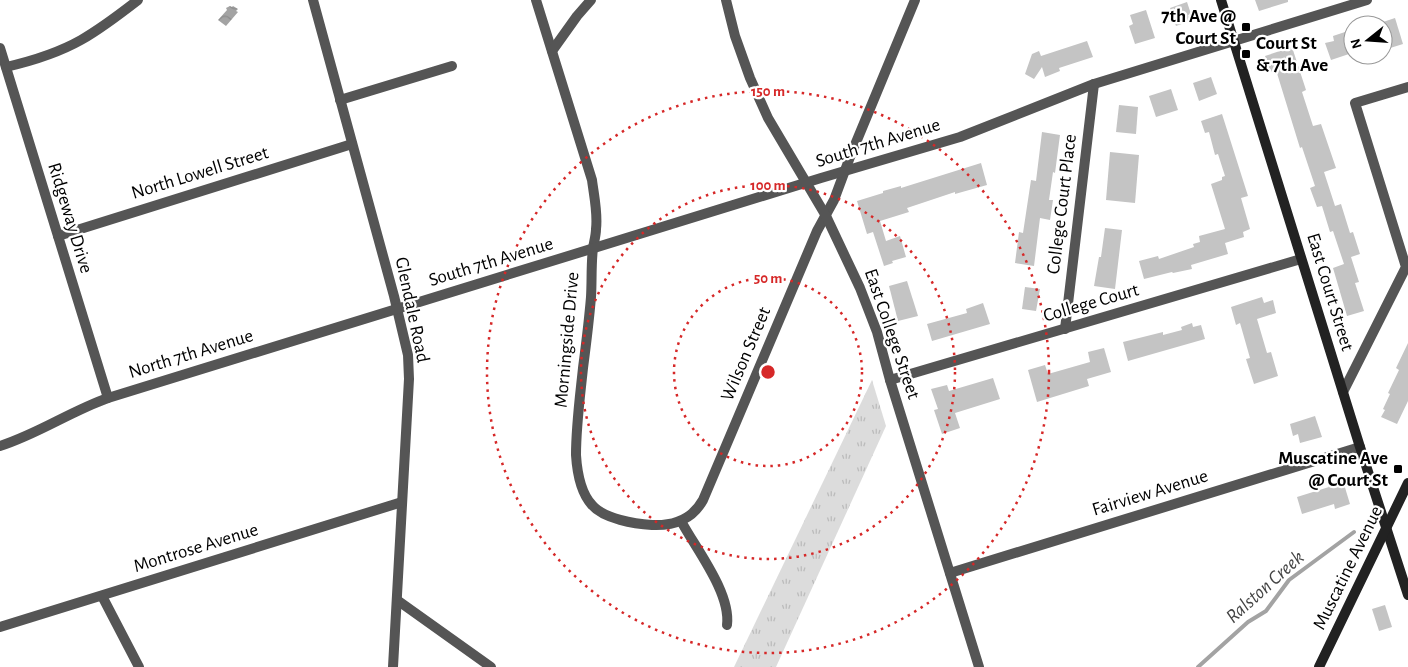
<svg xmlns="http://www.w3.org/2000/svg" width="1408" height="667" font-family="'Alegreya Sans',sans-serif">
  <style>
    .grass { fill: url(#grass-tufts) }
    .water { fill: url(#water-waves) }
    .lines { fill: none; stroke-linecap: round; stroke-linejoin: round }
    .stream { stroke: #a3a3a3; stroke-width: 4 }
    .building { fill: #c4c4c4 }
    .street { stroke: #555; stroke-width: 10 }
    .secondary { stroke: #222; stroke-width: 10 }
    .ring { fill: none; stroke: #d62828; stroke-width: 2.5; stroke-dasharray: 2.5 5 }
    .poi-dot { fill: #000; stroke: #fff; stroke-width: 2 }
    .labels { text-anchor: middle; dominant-baseline: central; stroke-width: 4.5; stroke-linejoin: round; paint-order: stroke }
    .poi-label { font-size: 19px; font-weight: bold; fill: #000; stroke: #fff; text-anchor: end }
    .street-label { font-size: 19px; fill: #000; stroke: #fff }
    .water-label { font-size: 20px; font-style: italic; fill: #444; stroke: #fff }
    .centre { fill: #d62828; stroke: #fff; stroke-width: 2.5 }
    .ring-label { font-size: 15px; text-anchor: middle; font-weight: bold; fill: #d62828; stroke: #fff; stroke-width: 4.5; stroke-linejoin: round; paint-order: stroke }
  </style>
  <defs>
    <pattern id="grass-tufts" width="24" height="20" patternUnits="userSpaceOnUse" patternTransform="scale(1.25)"><rect width="24" height="20" fill="#dcdcdc"/><path d="M3 7l-1-3M5 7V3M7 7l1-3M15 17l-1-3M17 17v-4M19 17l1-3" fill="none" stroke="#bbb"/></pattern>
    <pattern id="water-waves" width="16" height="10" patternUnits="userSpaceOnUse" patternTransform="scale(1.25)"><rect width="16" height="10" fill="#a3a3a3"/><path d="M0 5q4-4 8 0t8 0" fill="none" stroke="#8b8b8b"/></pattern>
  </defs>
  <rect width="100%" height="100%" fill="#fff"/>
  <polygon class="grass" points="872,380 886,426 776,667 734,667"/>
  <polygon class="water" points="230,6 232,7 233,6 238,9 236,11 238,12 226,26 218,20 227,10 226,8"/>
  <g class="lines">
    <polyline class="stream" points="1198,667 1248,622 1266,611 1289,580 1354,532"/>
  </g>
  <g class="building">
    <polygon points="1255,0 1288,0 1288,2 1259,11"/>
    <polygon points="1187,2 1191,14 1188,15 1190,21 1176,26 1170,8"/>
    <polygon points="1146,10 1155,38 1135,44 1129,26 1133,24 1130,15"/>
    <polygon points="1395,18 1403,44 1387,49 1383,36 1383,22"/>
    <polygon points="1345,32 1352,53 1331,60 1325,43 1334,41 1333,36"/>
    <polygon points="1087,41 1093,57 1059,68 1060,71 1045,77 1042,67 1034,79 1025,74 1032,54 1039,51 1041,56"/>
    <polygon points="1292,47 1306,90 1302,92 1313,126 1321,124 1336,168 1324,172 1335,206 1341,204 1350,233 1353,232 1360,254 1351,257 1359,282 1355,283 1364,311 1347,316 1333,268 1344,264 1333,231 1330,232 1322,206 1317,207 1310,188 1315,186 1302,147 1300,148 1276,70 1270,72 1265,56"/>
    <polygon points="1211,77 1217,94 1199,101 1193,83"/>
    <polygon points="1171,89 1178,110 1156,117 1149,96"/>
    <polygon points="1119,105 1138,107 1136,134 1116,132"/>
    <polygon points="1222,114 1248,196 1241,198 1250,229 1243,232 1244,237 1225,243 1228,254 1191,265 1192,269 1173,273 1172,272 1144,279 1139,261 1158,256 1159,259 1194,247 1193,244 1200,242 1199,236 1225,229 1211,184 1222,180 1222,177 1225,176 1218,154 1215,155 1209,132 1205,133 1201,121"/>
    <polygon points="1042,132 1060,135 1055,173 1053,172 1049,200 1053,200 1050,220 1040,218 1034,266 1015,263 1019,232 1023,233 1031,180 1036,181"/>
    <polygon points="1110,152 1139,155 1135,203 1106,200"/>
    <polygon points="981,163 987,185 955,194 955,192 907,208 909,212 880,221 886,241 900,236 906,257 892,261 893,263 884,266 873,232 867,234 857,201 883,193 883,191 901,186 901,188"/>
    <polygon points="1105,228 1122,230 1115,289 1094,286 1099,257 1101,257"/>
    <polygon points="907,281 918,316 898,321 889,286"/>
    <polygon points="1025,287 1040,289 1036,311 1022,309"/>
    <polygon points="1262,297 1264,303 1273,300 1276,313 1257,319 1267,353 1271,352 1278,376 1254,384 1246,359 1250,358 1240,323 1236,325 1231,307"/>
    <polygon points="983,303 990,324 932,341 927,324 967,313 966,309"/>
    <polygon points="1192,323 1193,327 1201,325 1205,339 1128,361 1123,342 1163,332 1163,335 1182,330 1181,327"/>
    <polygon points="1408,343 1408,401 1397,424 1381,417 1385,410 1383,409 1390,394 1388,393 1399,370 1396,368"/>
    <polygon points="1104,348 1111,372 1087,379 1089,386 1037,402 1028,370 1045,365 1048,374 1090,362 1088,352"/>
    <polygon points="993,378 1000,399 955,413 960,428 942,434 934,410 938,409 931,389 947,385 949,391"/>
    <polygon points="1315,416 1322,437 1300,443 1298,434 1293,436 1290,424"/>
    <polygon points="1343,481 1350,504 1335,509 1334,504 1302,514 1297,497 1329,487 1328,486"/>
    <polygon points="1385,605 1392,627 1379,631 1372,609"/>
  </g>
  <g class="lines">
    <g class="street">
      <polyline points="313,0 394,296 408,355 409,379 393,667"/>
      <path d="M536,0L592,180C594,196 598,213 596,229C596,235 594,242 593,248C591,264 592,281 591,297C589,321 586,345 583,368C580,397 576,426 576,455C577,471 581,493 592,505C604,519 635,524 652,525C673,526 692,520 703,500L817,231L834,200L850,157L915,0"/>
      <polyline points="726,0 735,36 750,78 768,118 826,216 860,288 877,332 890,380 979,667"/>
      <polyline points="0,48 108,398"/>
      <polyline points="552,51 577,16 591,0"/>
      <path d="M6,67C32,61 58,53 81,40C102,28 120,14 138,0"/>
      <polyline points="340,100 452,66"/>
      <polyline points="58,236 352,144"/>
      <polyline points="1065,329 1094,84"/>
      <polyline points="890,380 1301,259"/>
      <polyline points="1343,392 1406,267 1355,103 1408,87"/>
      <path d="M0,446C38,434 71,411 108,398L821,178L960,137L1094,84L1367,0"/>
      <path d="M681,521C696,549 731,593 727,625"/>
      <polyline points="950,573 1360,447"/>
      <polyline points="102,596 139,667"/>
      <polyline points="397,600 491,667"/>
      <polyline points="0,627 402,502"/>
    </g>
    <g class="secondary">
      <polyline points="1221,0 1360,447 1408,595"/>
      <polyline points="1319,667 1408,483"/>
    </g>
  </g>
  <g class="ring">
    <circle cx="768" cy="372" r="94"/>
    <circle cx="768" cy="372" r="187"/>
    <circle cx="768" cy="372" r="281"/>
  </g>
  <g class="poi-dot">
    <rect x="1241" y="22" width="10" height="10" rx="2.5"/>
    <rect x="1241" y="49" width="10" height="10" rx="2.5"/>
    <rect x="1393" y="464" width="10" height="10" rx="2.5"/>
  </g>
  <g class="labels">
    <g class="poi-label">
      <text x="1236" y="16">7th Ave @<tspan x="1236" dy="22">Court St</tspan></text>
      <text x="1256" y="43" text-anchor="start">Court St<tspan x="1256" dy="22">&amp; 7th Ave</tspan></text>
      <text x="1388" y="458">Muscatine Ave<tspan x="1388" dy="22">@ Court St</tspan></text>
    </g>
    <g class="street-label">
      <text transform="translate(878 143) rotate(-17)">South 7th Avenue</text>
      <text transform="translate(200 173) rotate(-17)">North Lowell Street</text>
      <text transform="translate(1062 204) rotate(-83)">College Court Place</text>
      <text transform="translate(70 218) rotate(73)">Ridgeway Drive</text>
      <text transform="translate(491 262) rotate(-17)">South 7th Avenue</text>
      <text transform="translate(1330 292) rotate(73)">East Court Street</text>
      <text transform="translate(1091 303) rotate(-16)">College Court</text>
      <text transform="translate(412 310) rotate(78)">Glendale Road</text>
      <text transform="translate(892 334) rotate(71)">East College Street</text>
      <text transform="translate(567 340) rotate(-85)">Morningside Drive</text>
      <text transform="translate(191 354) rotate(-17)">North 7th Avenue</text>
      <text transform="translate(746 354) rotate(-67)">Wilson Street</text>
      <text transform="translate(1150 493) rotate(-17)">Fairview Avenue</text>
      <text transform="translate(196 548) rotate(-17)">Montrose Avenue</text>
      <text transform="translate(1348 568) rotate(-64)">Muscatine Avenue</text>
    </g>
    <g class="water-label">
      <text transform="translate(1265 587) rotate(-42)">Ralston Creek</text>
    </g>
  </g>
  <circle cx="768" cy="372" r="8" class="centre"/>
  <g class="ring-label">
    <text x="768" y="96">150 m</text>
    <text x="768" y="190">100 m</text>
    <text x="768" y="283">50 m</text>
  </g>
  <g transform="translate(1368 40) rotate(253)"><circle r="24" fill="#ffffff" stroke="#999999"/>
  <path d="M0-4L9 19L0 12L-9 19Z" fill="#000000"/>
  <text y="-8" font-size="14" font-weight="bold" text-anchor="middle" fill="#000000">N</text>
  </g>
</svg>
